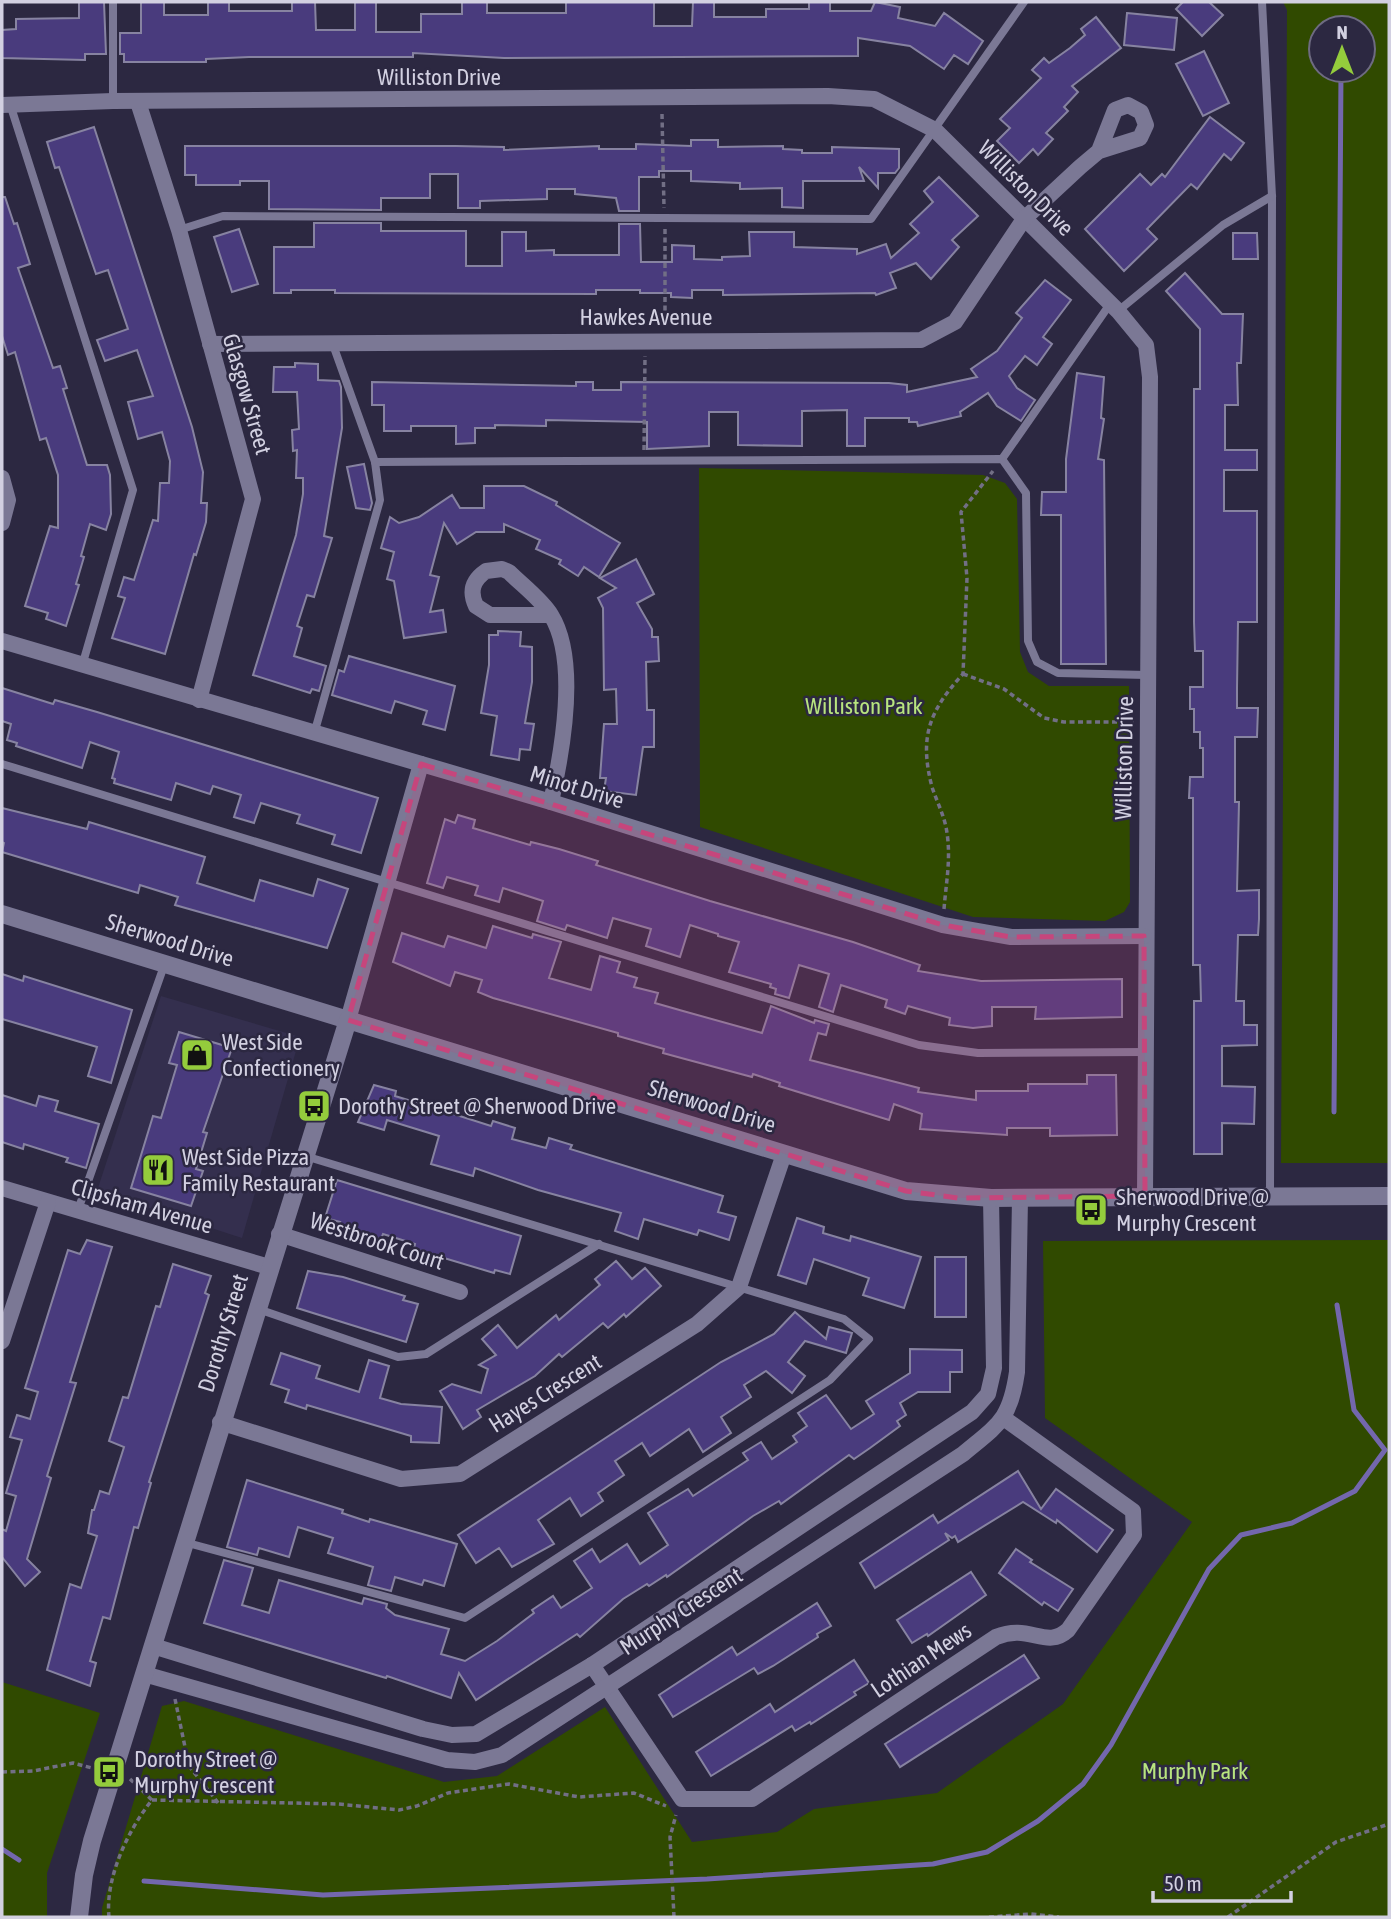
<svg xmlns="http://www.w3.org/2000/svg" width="1391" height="1919" font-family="'Asap Condensed',sans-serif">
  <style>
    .built { fill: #342f4e }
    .green { fill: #304a00; fill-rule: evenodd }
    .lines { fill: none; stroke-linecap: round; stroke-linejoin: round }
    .stream { stroke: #7367ad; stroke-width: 5 }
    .building { fill: #493b7d; stroke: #8783a1; stroke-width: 2 }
    .path { stroke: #726f85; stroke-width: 3.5; stroke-dasharray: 5 3.5; stroke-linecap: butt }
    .service { stroke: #7b7895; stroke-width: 8 }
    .minor { stroke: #7b7895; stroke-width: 16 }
    .tertiary { stroke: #7b7895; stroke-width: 18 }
    .marked { fill: #c6467c; fill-opacity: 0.2; stroke: #c6467c; stroke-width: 5; stroke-dasharray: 14 9; stroke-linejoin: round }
    .labels { text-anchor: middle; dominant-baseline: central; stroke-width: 5; stroke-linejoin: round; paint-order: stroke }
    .street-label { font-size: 23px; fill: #d2d0e1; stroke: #2c2841 }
    .park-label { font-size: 23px; fill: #b8e47f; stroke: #2c2841 }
    .poi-label { font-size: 23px; fill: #d2d0e1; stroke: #2c2841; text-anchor: start }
  </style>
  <rect width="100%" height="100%" fill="#2c2841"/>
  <polygon class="built" points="161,996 300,1037 242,1238 97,1191"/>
  <g class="green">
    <path d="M1283,2H1389V1163H1281L1287,10ZM1363,28V70H1321V28Z"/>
    <polygon points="699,468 983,475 1005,483 1017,499 1020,652 1028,672 1049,686 1129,686 1130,902 1124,912 1105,921 973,917 700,827"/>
    <polygon points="1389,1240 1389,1917 102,1917 102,1908 162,1706 184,1701 444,1782 497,1776 605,1707 692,1842 777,1832 814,1809 937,1793 1063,1704 1192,1522 1045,1418 1043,1241"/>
    <polygon points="2,1682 100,1713 47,1873 47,1917 2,1917"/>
  </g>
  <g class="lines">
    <g class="stream">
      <polyline points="1342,28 1342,23"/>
      <polyline points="1334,1112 1341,70"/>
      <polyline points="2,1849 19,1860"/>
      <polyline points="144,1881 323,1895 707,1879 933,1864 987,1852 1038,1821 1083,1784 1111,1745 1209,1569 1241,1535 1292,1523 1355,1491 1385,1450 1354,1410 1337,1305"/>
    </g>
  </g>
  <g class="building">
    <polygon points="79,2 104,2 106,54 85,54 85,60 2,58 2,30 16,29 16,19 79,18"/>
    <polygon points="141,2 164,2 164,15 208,15 208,2 229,2 229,11 292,11 292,2 315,2 316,30 355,30 355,2 376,2 376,32 421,32 421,14 462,14 462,2 487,2 487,13 566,13 566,2 654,2 654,26 692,26 693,2 714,2 714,17 766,17 766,9 809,9 809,2 830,2 830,11 871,11 875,2 900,7 898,18 935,26 944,13 983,41 968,64 954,55 944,69 910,46 858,38 858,56 504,58 413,53 413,57 249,57 206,59 206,62 124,62 124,54 120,54 120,33 141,33"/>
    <polygon points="1183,2 1209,2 1223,15 1202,36 1176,9"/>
    <polygon points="1127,13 1177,18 1174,50 1124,45"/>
    <polygon points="1096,17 1121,48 1072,86 1078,92 1064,107 1068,111 1046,133 1053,139 1038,155 1033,149 1019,163 997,141 1010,128 1000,119 1041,78 1032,70 1044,58 1049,63 1070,48 1085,35 1081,29"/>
    <polygon points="1204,51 1229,103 1203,116 1176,64"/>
    <polygon points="1210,117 1244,143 1231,160 1224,154 1197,189 1191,184 1147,229 1157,239 1124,271 1085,229 1140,174 1151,185 1162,174 1165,177"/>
    <polygon points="94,127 192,427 203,472 201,503 207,503 206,522 196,555 194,554 165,654 112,638 125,598 118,596 124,577 134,580 153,520 158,521 160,483 169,483 170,461 162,432 138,439 128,402 153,396 137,350 105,361 97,340 128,329 108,270 96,274 59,167 55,168 47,142"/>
    <polygon points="691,140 718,140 718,147 783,146 783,149 802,150 802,153 832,153 832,147 899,149 899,168 895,173 878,173 878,188 859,167 864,181 803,181 803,208 782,207 782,188 740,189 740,183 691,181 691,171 659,171 659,177 639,177 639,211 619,211 616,198 575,194 575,189 547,189 547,199 480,201 480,208 458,208 458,174 430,174 430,198 381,198 381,210 269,209 269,181 240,181 240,185 196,185 196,175 185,175 185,146 456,146 504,147 504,150 599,146 599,149 636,149 636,144 691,146"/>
    <polygon points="939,177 978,216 952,240 959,247 931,279 916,263 890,273 896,288 876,295 875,293 723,295 723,290 692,290 692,298 671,297 671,293 640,293 640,290 596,290 596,294 335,293 335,290 291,290 291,293 274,293 274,247 314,247 314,223 381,223 381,231 466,231 466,266 502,266 502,232 526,232 526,251 554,250 554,255 619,255 619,224 640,224 641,262 672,262 672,245 694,246 694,259 722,260 722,257 750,256 749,232 794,232 794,247 857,249 857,254 886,244 891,258 919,233 910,224 933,202 924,191"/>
    <polygon points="2,197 5,197 14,224 17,223 30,264 18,268 53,368 60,366 67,388 63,389 87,465 107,465 110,475 111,514 106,530 90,524 81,556 84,557 76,584 79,585 66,626 46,619 48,613 25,606 50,526 58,528 58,475 46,438 40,440 15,352 8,355 2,336"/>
    <polygon points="239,229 258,284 232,292 214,237"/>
    <polygon points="1233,233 1257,233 1258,259 1233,259"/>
    <polygon points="1185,273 1222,314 1243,314 1241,363 1237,363 1238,405 1225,405 1225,450 1257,450 1257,470 1224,470 1224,511 1257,511 1257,622 1238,622 1237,688 1237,708 1258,708 1257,737 1235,737 1235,802 1239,802 1237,891 1259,890 1259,919 1258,935 1238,935 1236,1001 1244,1001 1244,1025 1257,1025 1257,1045 1222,1046 1222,1086 1255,1087 1254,1124 1222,1123 1222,1154 1194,1154 1194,1001 1201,1001 1200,965 1193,965 1193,798 1189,798 1190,777 1203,777 1203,748 1200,748 1200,732 1194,732 1194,709 1190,709 1190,687 1203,687 1203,651 1195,651 1194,622 1194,389 1200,389 1200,329 1166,291"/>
    <polygon points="1045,280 1071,300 1043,337 1052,344 1037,365 1025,356 1009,376 1017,388 1035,400 1021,421 997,406 988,393 960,412 961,416 918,426 917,422 909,422 909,418 865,418 865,446 847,446 847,410 802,411 802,446 738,445 738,412 709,412 709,446 647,449 647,422 546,420 546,426 495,425 495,428 475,428 475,443 456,444 456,426 411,426 411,431 384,431 384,405 372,405 372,382 576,386 576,382 593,382 593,390 621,390 621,382 889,383 907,385 907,392 977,377 971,369 997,351 1022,318 1016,313"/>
    <polygon points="295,363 318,364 318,380 339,381 341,387 342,428 324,536 332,538 314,597 307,595 297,626 302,628 294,656 326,666 319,691 312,689 310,693 253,675 296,535 303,494 303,478 296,478 297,450 293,451 292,430 299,429 297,392 273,392 274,367 295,367"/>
    <polygon points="1077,373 1104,377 1101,418 1104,419 1098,459 1104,460 1106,664 1061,664 1061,515 1041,515 1042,492 1066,492 1066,459"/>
    <polygon points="364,464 372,503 370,510 356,508 347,467"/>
    <polygon points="484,486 524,486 557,502 556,505 620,543 599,577 584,567 578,576 559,564 561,560 536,549 540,540 504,524 504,532 476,532 457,544 444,523 430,575 439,577 430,612 443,610 446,632 404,638 394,581 387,579 394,552 381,548 390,517 399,523 419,517 452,495 460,508 484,508"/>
    <polygon points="636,559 654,594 637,603 652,629 652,637 658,637 659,661 646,662 647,710 654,710 654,747 643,747 636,795 604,791 606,778 600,778 604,724 617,724 616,689 604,690 603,608 598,598 616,588 600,578"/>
    <polygon points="498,631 521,632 520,646 532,647 532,682 525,723 534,724 530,750 520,749 519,760 491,755 497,716 481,713 489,665 489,635 498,635"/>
    <polygon points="349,656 455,686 445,730 423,724 427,711 395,701 391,713 332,695 339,670 344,672"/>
    <polygon points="2,688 53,704 55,700 97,712 378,798 361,853 332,844 335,835 297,823 300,815 261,803 254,823 234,817 241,795 213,786 210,794 176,783 171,800 114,783 115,779 112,778 119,752 90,742 82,768 16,746 17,743 7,740 11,724 2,721"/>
    <polygon points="2,808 87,829 89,822 205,857 197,883 254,901 260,880 313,896 318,879 348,889 327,948 175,905 178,897 140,885 138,893 2,852 4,843 2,842"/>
    <polygon points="458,815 475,820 473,828 530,845 531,842 559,849 598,861 596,865 710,901 853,942 920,965 918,971 981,981 1122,979 1122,1017 1035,1019 1036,1007 992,1007 992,1026 973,1028 949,1025 950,1018 908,1006 905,1014 885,1007 887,1000 841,985 833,1012 819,1007 829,974 799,965 789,998 775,994 776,989 770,987 771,984 729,972 739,942 718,936 718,934 690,925 680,957 646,946 651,929 613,918 607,938 567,925 565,930 537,921 543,901 503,888 499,902 475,895 478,886 447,877 443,888 427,883 445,819 455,823"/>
    <polygon points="493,926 532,938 533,934 561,942 549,978 591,990 600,956 620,962 617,972 637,978 634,987 658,993 655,1003 683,1011 762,1033 771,1006 814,1023 815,1020 829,1024 826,1035 818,1033 810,1060 919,1088 918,1092 976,1100 976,1091 1028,1091 1028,1084 1087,1084 1087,1075 1116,1075 1117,1135 1050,1136 1050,1128 1007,1128 1007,1135 920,1129 922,1114 894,1104 889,1120 779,1086 780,1083 753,1074 752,1077 685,1059 663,1053 664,1049 618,1036 618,1033 493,998 478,992 482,980 455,972 450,986 393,962 402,933 444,947 448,936 486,948"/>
    <polygon points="2,974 23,981 24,976 132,1010 111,1083 88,1076 97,1047 2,1019"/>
    <polygon points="179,1032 232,1048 203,1132 207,1133 196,1169 203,1171 191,1206 131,1188 153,1116 161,1118 177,1065 169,1063"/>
    <polygon points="374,1085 396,1091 395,1096 444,1111 491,1126 493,1121 515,1128 512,1139 546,1148 549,1138 572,1145 570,1149 723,1196 718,1212 736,1217 729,1240 699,1230 697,1235 644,1219 638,1239 615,1231 621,1213 538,1190 475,1168 473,1176 431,1164 439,1136 387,1120 384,1130 358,1122"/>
    <polygon points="2,1095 36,1106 39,1096 58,1101 55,1111 99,1124 86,1168 66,1162 68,1158 24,1144 23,1149 2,1142"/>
    <polygon points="337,1180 521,1236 510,1274 495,1270 494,1273 414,1249 415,1244 383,1234 381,1239 338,1226 340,1222 325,1218"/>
    <polygon points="797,1218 824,1227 823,1233 850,1241 851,1236 921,1257 904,1308 863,1295 869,1278 814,1259 806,1284 778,1275"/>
    <polygon points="87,1240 112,1247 70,1382 76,1383 47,1476 51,1478 27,1559 40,1572 25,1586 2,1557 2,1529 6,1531 16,1496 6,1493 22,1440 10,1437 17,1415 30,1419 38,1392 25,1388 68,1250 80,1254"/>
    <rect x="935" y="1257" width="31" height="60"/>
    <polygon points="616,1261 632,1279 645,1268 661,1286 626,1317 624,1314 608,1328 603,1323 562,1357 559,1354 535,1376 477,1410 481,1417 463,1429 440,1391 452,1384 481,1393 488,1369 479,1365 496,1355 482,1339 498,1325 517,1348 556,1315 559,1320 600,1285 595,1279"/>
    <polygon points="173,1264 211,1276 205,1293 209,1295 149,1482 151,1483 138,1528 134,1527 110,1619 103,1617 90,1661 96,1663 90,1686 47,1670 70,1584 81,1588 97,1536 88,1533 92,1510 94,1510 100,1491 109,1494 124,1447 109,1441 123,1397 128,1398 156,1306 160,1307"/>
    <polygon points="308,1271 343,1277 405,1296 403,1300 418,1304 406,1342 297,1308"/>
    <polygon points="795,1312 826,1339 829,1327 852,1333 846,1353 805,1341 788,1362 805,1376 792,1393 766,1371 744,1385 751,1397 721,1417 731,1433 703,1452 689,1429 650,1456 642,1443 615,1461 624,1475 598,1493 603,1501 581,1516 570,1498 538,1520 554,1544 512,1567 499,1548 476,1563 458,1535 721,1362 774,1334"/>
    <polygon points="910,1349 962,1350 962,1372 950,1372 950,1392 918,1392 900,1403 906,1415 897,1421 900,1426 870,1448 854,1459 849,1455 781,1504 779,1501 753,1516 667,1577 666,1575 649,1586 647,1584 623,1599 580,1637 577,1634 476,1700 459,1673 451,1698 387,1676 386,1678 204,1623 224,1560 253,1568 242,1605 269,1613 279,1580 362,1604 364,1598 387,1604 386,1608 395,1615 449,1629 441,1654 465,1661 497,1641 534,1613 532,1610 553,1596 561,1608 592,1588 574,1561 592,1549 600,1562 627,1544 640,1564 668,1545 648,1513 688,1489 693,1496 748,1460 743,1453 761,1442 772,1459 797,1442 793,1436 807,1426 798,1413 826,1395 851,1429 874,1414 866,1401 910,1373"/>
    <polygon points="281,1353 320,1366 316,1378 359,1392 369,1360 389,1366 380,1398 401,1404 442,1407 439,1443 411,1442 411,1436 307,1405 306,1409 285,1402 289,1390 271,1384"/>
    <polygon points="1018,1471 1041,1509 1056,1489 1113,1530 1097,1552 1057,1520 1056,1523 1023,1502 958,1542 955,1536 952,1538 945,1533 949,1540 875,1588 860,1563 933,1515 938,1523"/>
    <polygon points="247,1480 343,1510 342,1513 369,1522 370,1519 457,1544 444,1586 424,1580 422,1585 395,1577 391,1591 368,1585 373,1567 328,1553 333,1538 298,1527 289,1557 259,1548 257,1555 227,1547"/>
    <polygon points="1016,1549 1032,1560 1030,1562 1073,1589 1058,1611 1044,1602 1042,1605 999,1573"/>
    <polygon points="971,1572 986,1595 928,1636 927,1634 912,1643 897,1620"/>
    <polygon points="817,1603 831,1626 817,1634 818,1637 773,1666 758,1674 754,1668 673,1717 659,1695 732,1647 737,1655"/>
    <polygon points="1024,1655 1039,1678 900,1767 885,1744"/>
    <polygon points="854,1660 869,1683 854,1692 856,1695 811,1724 810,1722 795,1731 792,1726 711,1776 696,1752 770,1704 775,1712"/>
  </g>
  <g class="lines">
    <g class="path">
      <polyline points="662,114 664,208"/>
      <polyline points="665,229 665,327"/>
      <polyline points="644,450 645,356"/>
      <polyline points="963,674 1004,689 1044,718 1064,722 1134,722"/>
      <path d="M944,909C946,883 951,860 947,833C945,817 937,802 932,787C919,737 929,711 963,674L967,578L961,512L993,471"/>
      <polyline points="175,1699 189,1766 219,1804"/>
      <polyline points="2,1772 33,1771 73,1763 96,1769"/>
      <polyline points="152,1800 338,1804 399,1810 417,1806 448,1793 509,1784 579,1797 634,1793 666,1806"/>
      <path d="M109,1917C105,1878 128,1830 152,1800L130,1779"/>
      <polyline points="674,1917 670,1837 676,1815"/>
      <polyline points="989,1917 1031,1914 1059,1917"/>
      <polyline points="1228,1917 1336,1842 1389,1824"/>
    </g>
    <g class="service">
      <polyline points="1262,2 1272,196 1270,1196"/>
      <polyline points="113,101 113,2"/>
      <polyline points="10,104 133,490 82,666"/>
      <polyline points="179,230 223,216 871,219 1024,2"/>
      <polyline points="1118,311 1223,225 1272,196"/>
      <polyline points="1002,459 1110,304"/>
      <polyline points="375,462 1002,459 1026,493 1028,641 1037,662 1058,673 1147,675"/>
      <polyline points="314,734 380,500 375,462 332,342"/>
      <polyline points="2,764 919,1045 978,1053 1145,1052"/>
      <polyline points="78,1210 165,963"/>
      <polyline points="258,1309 398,1357 426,1354 599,1244"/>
      <polyline points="184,1542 465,1618 830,1380 869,1339 844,1319 305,1156"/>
    </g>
    <g class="minor">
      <polyline points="138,102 179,230 253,499 199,700"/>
      <polyline points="2,105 113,101 828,96 874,99 935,130 1118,311 1146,345 1150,377 1145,1196"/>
      <polyline points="210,344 921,340 955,322 1024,219 1080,167 1099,151 1140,138 1146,125 1141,112 1128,105 1115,110 1099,151"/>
      <polyline points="2,478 8,500 2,523"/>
      <polyline points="2,641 551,802 943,925 1011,937 1144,936"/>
      <path d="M551,802C562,753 579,660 551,615C542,600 522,585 509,572L502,569L486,571C473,580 469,591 476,606L490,615H551"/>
      <polyline points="348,1020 421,764"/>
      <polyline points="2,1188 269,1267"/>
      <polyline points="279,1234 460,1292"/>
      <polyline points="2,1341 48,1202"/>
      <polyline points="220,1422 401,1479 460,1474 697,1324 739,1287 784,1154"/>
      <polyline points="153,1646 423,1729 452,1735 476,1734 592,1665 972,1412 988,1394 994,1368 991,1198"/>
      <path d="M592,1665L682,1799H752L996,1637C1030,1623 1046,1650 1068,1630L1134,1535L1133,1511L1005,1419"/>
      <path d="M144,1674L447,1760L475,1762L502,1755L963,1454C999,1424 1010,1420 1017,1372L1020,1198"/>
    </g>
    <g class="tertiary">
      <polyline points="2,914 906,1191 991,1198 1389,1196"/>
      <polyline points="79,1917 84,1875 92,1841 348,1020"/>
    </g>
  </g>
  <path class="marked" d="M421,764L943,925L1011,937L1144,936L1145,1196L958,1198L906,1191L348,1020Z"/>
  <defs>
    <symbol id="shop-square" viewBox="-11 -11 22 22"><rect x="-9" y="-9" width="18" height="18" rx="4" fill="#94cc3c" stroke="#2c2841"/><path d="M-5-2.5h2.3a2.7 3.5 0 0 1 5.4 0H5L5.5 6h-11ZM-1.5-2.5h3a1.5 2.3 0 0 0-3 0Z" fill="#111"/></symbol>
    <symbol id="bus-square" viewBox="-11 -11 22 22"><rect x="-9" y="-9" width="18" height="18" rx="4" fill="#94cc3c" stroke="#2c2841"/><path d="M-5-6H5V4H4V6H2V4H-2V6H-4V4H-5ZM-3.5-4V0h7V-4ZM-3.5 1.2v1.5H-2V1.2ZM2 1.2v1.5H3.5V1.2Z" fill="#111"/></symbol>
    <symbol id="restaurant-square" viewBox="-11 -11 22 22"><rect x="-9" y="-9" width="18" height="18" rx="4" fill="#94cc3c" stroke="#2c2841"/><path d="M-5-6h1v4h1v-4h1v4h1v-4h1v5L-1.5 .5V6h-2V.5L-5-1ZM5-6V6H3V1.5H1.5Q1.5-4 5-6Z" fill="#111"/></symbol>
  </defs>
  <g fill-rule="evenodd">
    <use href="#shop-square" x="178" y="1036" width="38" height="38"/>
    <use href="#bus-square" x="295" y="1087" width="38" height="38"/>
    <use href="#restaurant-square" x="139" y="1151" width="38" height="38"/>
    <use href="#bus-square" x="1072" y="1191" width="38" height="38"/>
    <use href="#bus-square" x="90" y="1753" width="38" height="38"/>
  </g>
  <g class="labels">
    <g class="street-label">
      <text x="439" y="77">Williston Drive</text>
      <text transform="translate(1026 188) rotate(45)">Williston Drive</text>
      <text x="646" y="317">Hawkes Avenue</text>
      <text transform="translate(247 394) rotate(74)">Glasgow Street</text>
      <text transform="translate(1124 758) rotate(-89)">Williston Drive</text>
      <text transform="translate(577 787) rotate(17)">Minot Drive</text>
      <text transform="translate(170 940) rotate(17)">Sherwood Drive</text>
      <text transform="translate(712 1106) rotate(17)">Sherwood Drive</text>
      <text transform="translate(142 1206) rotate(16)">Clipsham Avenue</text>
      <text transform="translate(377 1241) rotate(18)">Westbrook Court</text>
      <text transform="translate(223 1333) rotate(-73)">Dorothy Street</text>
      <text transform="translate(545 1393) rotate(-32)">Hayes Crescent</text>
      <text transform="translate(681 1611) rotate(-33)">Murphy Crescent</text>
      <text transform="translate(921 1660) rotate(-34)">Lothian Mews</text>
    </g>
    <g class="park-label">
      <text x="864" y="706">Williston Park</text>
      <text x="1195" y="1771">Murphy Park</text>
    </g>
    <g class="poi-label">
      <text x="222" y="1042">West Side<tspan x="222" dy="26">Confectionery</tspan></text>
      <text x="338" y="1106">Dorothy Street @ Sherwood Drive</text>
      <text x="182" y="1157">West Side Pizza<tspan x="182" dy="26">Family Restaurant</tspan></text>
      <text x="1116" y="1197">Sherwood Drive @<tspan x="1116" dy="26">Murphy Crescent</tspan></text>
      <text x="134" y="1759">Dorothy Street @<tspan x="134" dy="26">Murphy Crescent</tspan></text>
    </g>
  </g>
  <rect width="1391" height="1919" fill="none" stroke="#d2d0e1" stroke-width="7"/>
  <g transform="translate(1342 49)"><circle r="33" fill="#2c2841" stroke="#6e6b81" stroke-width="2"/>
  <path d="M0-5L12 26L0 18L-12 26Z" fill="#94cc3c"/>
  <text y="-10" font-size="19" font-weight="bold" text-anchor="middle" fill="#d2d0e1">N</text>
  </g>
  <path d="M1153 1891v10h138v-10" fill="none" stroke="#d2d0e1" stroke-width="3.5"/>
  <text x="1164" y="1891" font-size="21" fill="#d2d0e1" stroke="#2c2841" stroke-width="5" paint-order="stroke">50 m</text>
</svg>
